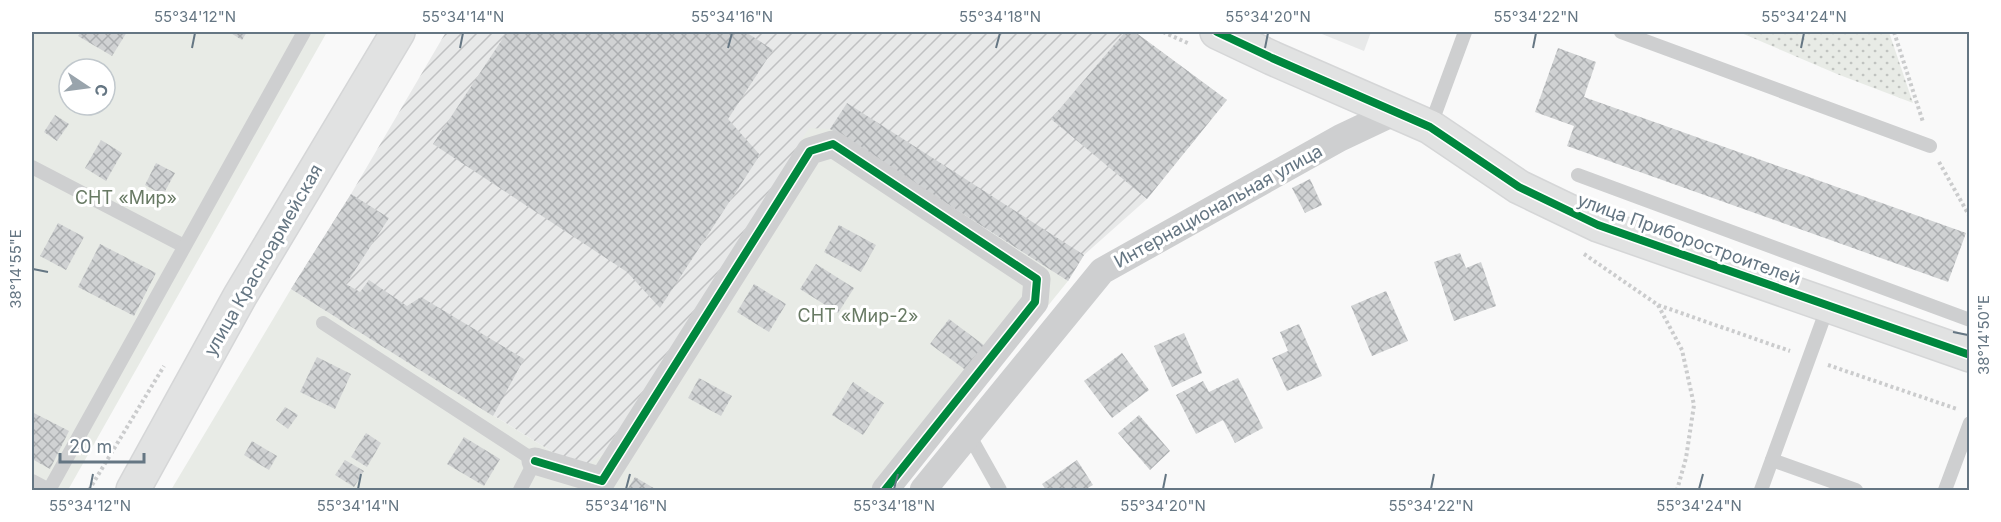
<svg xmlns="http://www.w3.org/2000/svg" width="2001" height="522" font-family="Inter,sans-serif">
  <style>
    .built { fill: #e8e9e9 }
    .industrial { fill: url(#industrial-furrows) }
    .park { fill: url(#park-dots) }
    .garden { fill: #e8ebe6; fill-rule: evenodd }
    .building { fill: url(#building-cross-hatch) }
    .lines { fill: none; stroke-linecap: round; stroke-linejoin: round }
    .secondary-casing { stroke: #d5d6d7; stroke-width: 36 }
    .path { stroke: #cbcccd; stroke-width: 4; stroke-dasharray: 3 3; stroke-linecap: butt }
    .lane { stroke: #cecfd0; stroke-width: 14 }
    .street { stroke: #cecfd0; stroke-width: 27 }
    .secondary { stroke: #e1e2e2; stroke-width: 33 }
    .cycleway-casing { stroke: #fff; stroke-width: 11 }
    .cycleway { stroke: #00873e; stroke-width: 8 }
    .ticks { fill: none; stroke: #657683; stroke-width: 2 }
    .labels { text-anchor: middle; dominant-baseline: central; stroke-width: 6; stroke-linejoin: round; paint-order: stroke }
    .park-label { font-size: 18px; fill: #687a64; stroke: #fff }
    .street-label { font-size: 18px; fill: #657683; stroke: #fff }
    .neatline { fill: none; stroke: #657683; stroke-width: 2 }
    .ticks-label { font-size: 15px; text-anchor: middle; fill: #657683 }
  </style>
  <defs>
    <pattern id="industrial-furrows" width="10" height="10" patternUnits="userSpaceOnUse" patternTransform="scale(1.5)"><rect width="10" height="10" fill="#e8e9e9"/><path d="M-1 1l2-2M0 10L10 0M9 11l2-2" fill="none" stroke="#c0c1c2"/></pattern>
    <pattern id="park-dots" width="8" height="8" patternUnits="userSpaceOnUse" patternTransform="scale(1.5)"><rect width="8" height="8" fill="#e8ebe6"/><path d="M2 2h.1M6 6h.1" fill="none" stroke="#c0c3c0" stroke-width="1.8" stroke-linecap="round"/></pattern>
    <pattern id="building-cross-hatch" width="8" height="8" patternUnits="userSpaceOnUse" patternTransform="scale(1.5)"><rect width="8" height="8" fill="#d0d2d3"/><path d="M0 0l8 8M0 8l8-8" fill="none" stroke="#acafb1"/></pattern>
  </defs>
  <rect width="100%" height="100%" fill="#f9f9f9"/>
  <polygon class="built" points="1317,32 1371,32 1364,51"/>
  <polygon class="industrial" points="446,32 1135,32 1227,100 1147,199 1084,255 1068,281 831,129 604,453 587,466 565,460 291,289 351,194"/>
  <polygon class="park" points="1739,32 1889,32 1913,103 1837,74"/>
  <g class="garden">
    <path d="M32,32H327L68,490H32ZM69,69H105V105H69Z"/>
    <polygon points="809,128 830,129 1068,281 899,490 171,490 291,289 565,460 587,465 604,453"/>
  </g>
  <g class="building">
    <polygon points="81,32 127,32 112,56 78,36"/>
    <polygon points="229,32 247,32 242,40"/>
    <polygon points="507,32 746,32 773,50 728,119 760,155 660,308 627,272 433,144"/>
    <polygon points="1125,32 1135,32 1227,100 1147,199 1051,119"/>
    <polygon points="1558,48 1596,62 1584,97 1966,233 1948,282 1567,146 1574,126 1535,112"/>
    <polygon points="847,103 1084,255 1068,281 830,129"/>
    <polygon points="55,115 69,124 57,141 44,132"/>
    <polygon points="101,140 122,153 106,181 85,168"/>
    <polygon points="156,163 175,173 163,195 145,185"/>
    <polygon points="1310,179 1322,205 1305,213 1292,188"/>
    <polygon points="351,194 389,218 346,284 360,292 369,280 407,306 421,297 524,359 493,416 291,289"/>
    <polygon points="58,223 84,237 66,270 40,256"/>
    <polygon points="839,225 876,245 861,272 824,252"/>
    <polygon points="100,244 156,273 134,316 78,287"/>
    <polygon points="1460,253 1466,268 1481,262 1496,306 1454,321 1434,262"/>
    <polygon points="816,264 854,288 838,313 800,289"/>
    <polygon points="754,284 786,304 769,332 737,312"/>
    <polygon points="1386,291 1408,341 1372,356 1351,306"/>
    <polygon points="949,319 985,346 967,371 930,344"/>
    <polygon points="1299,324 1322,376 1287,391 1272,358 1288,351 1280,332"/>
    <polygon points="1184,333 1202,373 1172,387 1154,346"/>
    <polygon points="1122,353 1149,390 1112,418 1084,381"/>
    <polygon points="317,357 351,374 335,409 300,392"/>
    <polygon points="699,378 732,396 721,416 688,398"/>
    <polygon points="1238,378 1263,428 1235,443 1223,420 1196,434 1176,395 1203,381 1209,392"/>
    <polygon points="853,382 884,403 863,435 832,415"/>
    <polygon points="285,407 298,415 288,429 276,420"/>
    <polygon points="32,412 69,431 50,469 32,459"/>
    <polygon points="1139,415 1170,451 1150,470 1118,433"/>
    <polygon points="366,433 381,443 367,467 351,457"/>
    <polygon points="464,437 500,459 484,486 447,464"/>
    <polygon points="252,441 277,456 269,470 244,455"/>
    <polygon points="345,460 364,471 354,487 335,475"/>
    <polygon points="1077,460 1093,485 1084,490 1046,490 1042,484"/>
    <polygon points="635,477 657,490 627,490"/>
  </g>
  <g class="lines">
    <defs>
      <g id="secondary">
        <polyline points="1217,32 1272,58 1430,127 1519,187 1598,225 1970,355"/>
        <polyline points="133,490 240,296 398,32"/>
      </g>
    </defs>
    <use href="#secondary" class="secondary-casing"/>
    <g class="path">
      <polyline points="1163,32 1190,44"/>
      <polyline points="1894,32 1923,122"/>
      <polyline points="1939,162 1970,217"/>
      <polyline points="1584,254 1658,305 1790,351"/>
      <polyline points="1658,305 1682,350 1694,405 1686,458 1677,490"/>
      <polyline points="1828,365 1957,409"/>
      <polyline points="89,490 164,366"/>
    </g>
    <g class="lane">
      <polyline points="1621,32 1930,146"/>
      <polyline points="1430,127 1465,32"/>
      <polyline points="32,167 184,246"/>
      <polyline points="1578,175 1970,320"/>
      <polyline points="323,323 535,461 520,490"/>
      <polyline points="968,433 1000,490"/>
      <polyline points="1772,460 1856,490"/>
      <polyline points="32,481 49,490"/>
      <polyline points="49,490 304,32"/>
      <polyline points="1761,490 1828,306"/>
      <polyline points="1945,490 1970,423"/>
    </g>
    <g class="street">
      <polyline points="535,461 602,481 810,151 833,144 1037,279 1035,302 885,490"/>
      <polyline points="923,490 1102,271 1340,138 1395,112"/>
    </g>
    <use href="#secondary" class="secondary"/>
    <defs>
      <g id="cycleway">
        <polyline points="1217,32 1272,58 1430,127 1519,187 1598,225 1970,355"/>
        <polyline points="535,461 602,481 810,151 833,144 1037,279 1035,302 885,490"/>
      </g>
    </defs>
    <use href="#cycleway" class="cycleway-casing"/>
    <use href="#cycleway" class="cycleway"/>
  </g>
  <path class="ticks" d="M192,48L195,33M460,48L463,33M728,48L732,33M996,48L1000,33M1265,48L1268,33M1533,48L1536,33M1801,48L1804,33M33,269L48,272M1953,332L1968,335M90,489L93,474M358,489L361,474M626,489L630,474M894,489L898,474M1163,489L1166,474M1431,489L1434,474M1699,489L1703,474"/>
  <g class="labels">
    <g class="park-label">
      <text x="126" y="197">СНТ «Мир»</text>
      <text x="858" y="315">СНТ «Мир-2»</text>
    </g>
    <g class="street-label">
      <text transform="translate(1218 206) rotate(-29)">Интернациональная улица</text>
      <text transform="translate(1689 239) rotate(20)">улица Приборостроителей</text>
      <text transform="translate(263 260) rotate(-60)">улица Красноармейская</text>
    </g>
  </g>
  <rect width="2001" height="522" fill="none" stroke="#ffffff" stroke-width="66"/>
  <g transform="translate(87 87) rotate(103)"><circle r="28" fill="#ffffff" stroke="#c1c8cd" stroke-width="1.5"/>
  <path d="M0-4.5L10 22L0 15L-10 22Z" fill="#99a4ac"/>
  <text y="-9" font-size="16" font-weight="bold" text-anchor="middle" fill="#657683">С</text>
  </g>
  <path d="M60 453v9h84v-9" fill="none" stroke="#657683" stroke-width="3"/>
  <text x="69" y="453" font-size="18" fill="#657683" stroke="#ffffff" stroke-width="4.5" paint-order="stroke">20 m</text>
  <rect x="33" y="33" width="1935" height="456" class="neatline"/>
  <g class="ticks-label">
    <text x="195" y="22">55°34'12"N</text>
    <text x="463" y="22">55°34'14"N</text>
    <text x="732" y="22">55°34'16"N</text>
    <text x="1000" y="22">55°34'18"N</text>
    <text x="1268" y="22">55°34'20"N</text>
    <text x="1536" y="22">55°34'22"N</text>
    <text x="1804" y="22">55°34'24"N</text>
    <text transform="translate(16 269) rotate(-90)" y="5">38°14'55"E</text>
    <text transform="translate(1984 335) rotate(-90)" y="5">38°14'50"E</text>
    <text x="90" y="511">55°34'12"N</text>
    <text x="358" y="511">55°34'14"N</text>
    <text x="626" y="511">55°34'16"N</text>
    <text x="894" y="511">55°34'18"N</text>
    <text x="1163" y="511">55°34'20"N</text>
    <text x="1431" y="511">55°34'22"N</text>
    <text x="1699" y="511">55°34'24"N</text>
  </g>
</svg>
